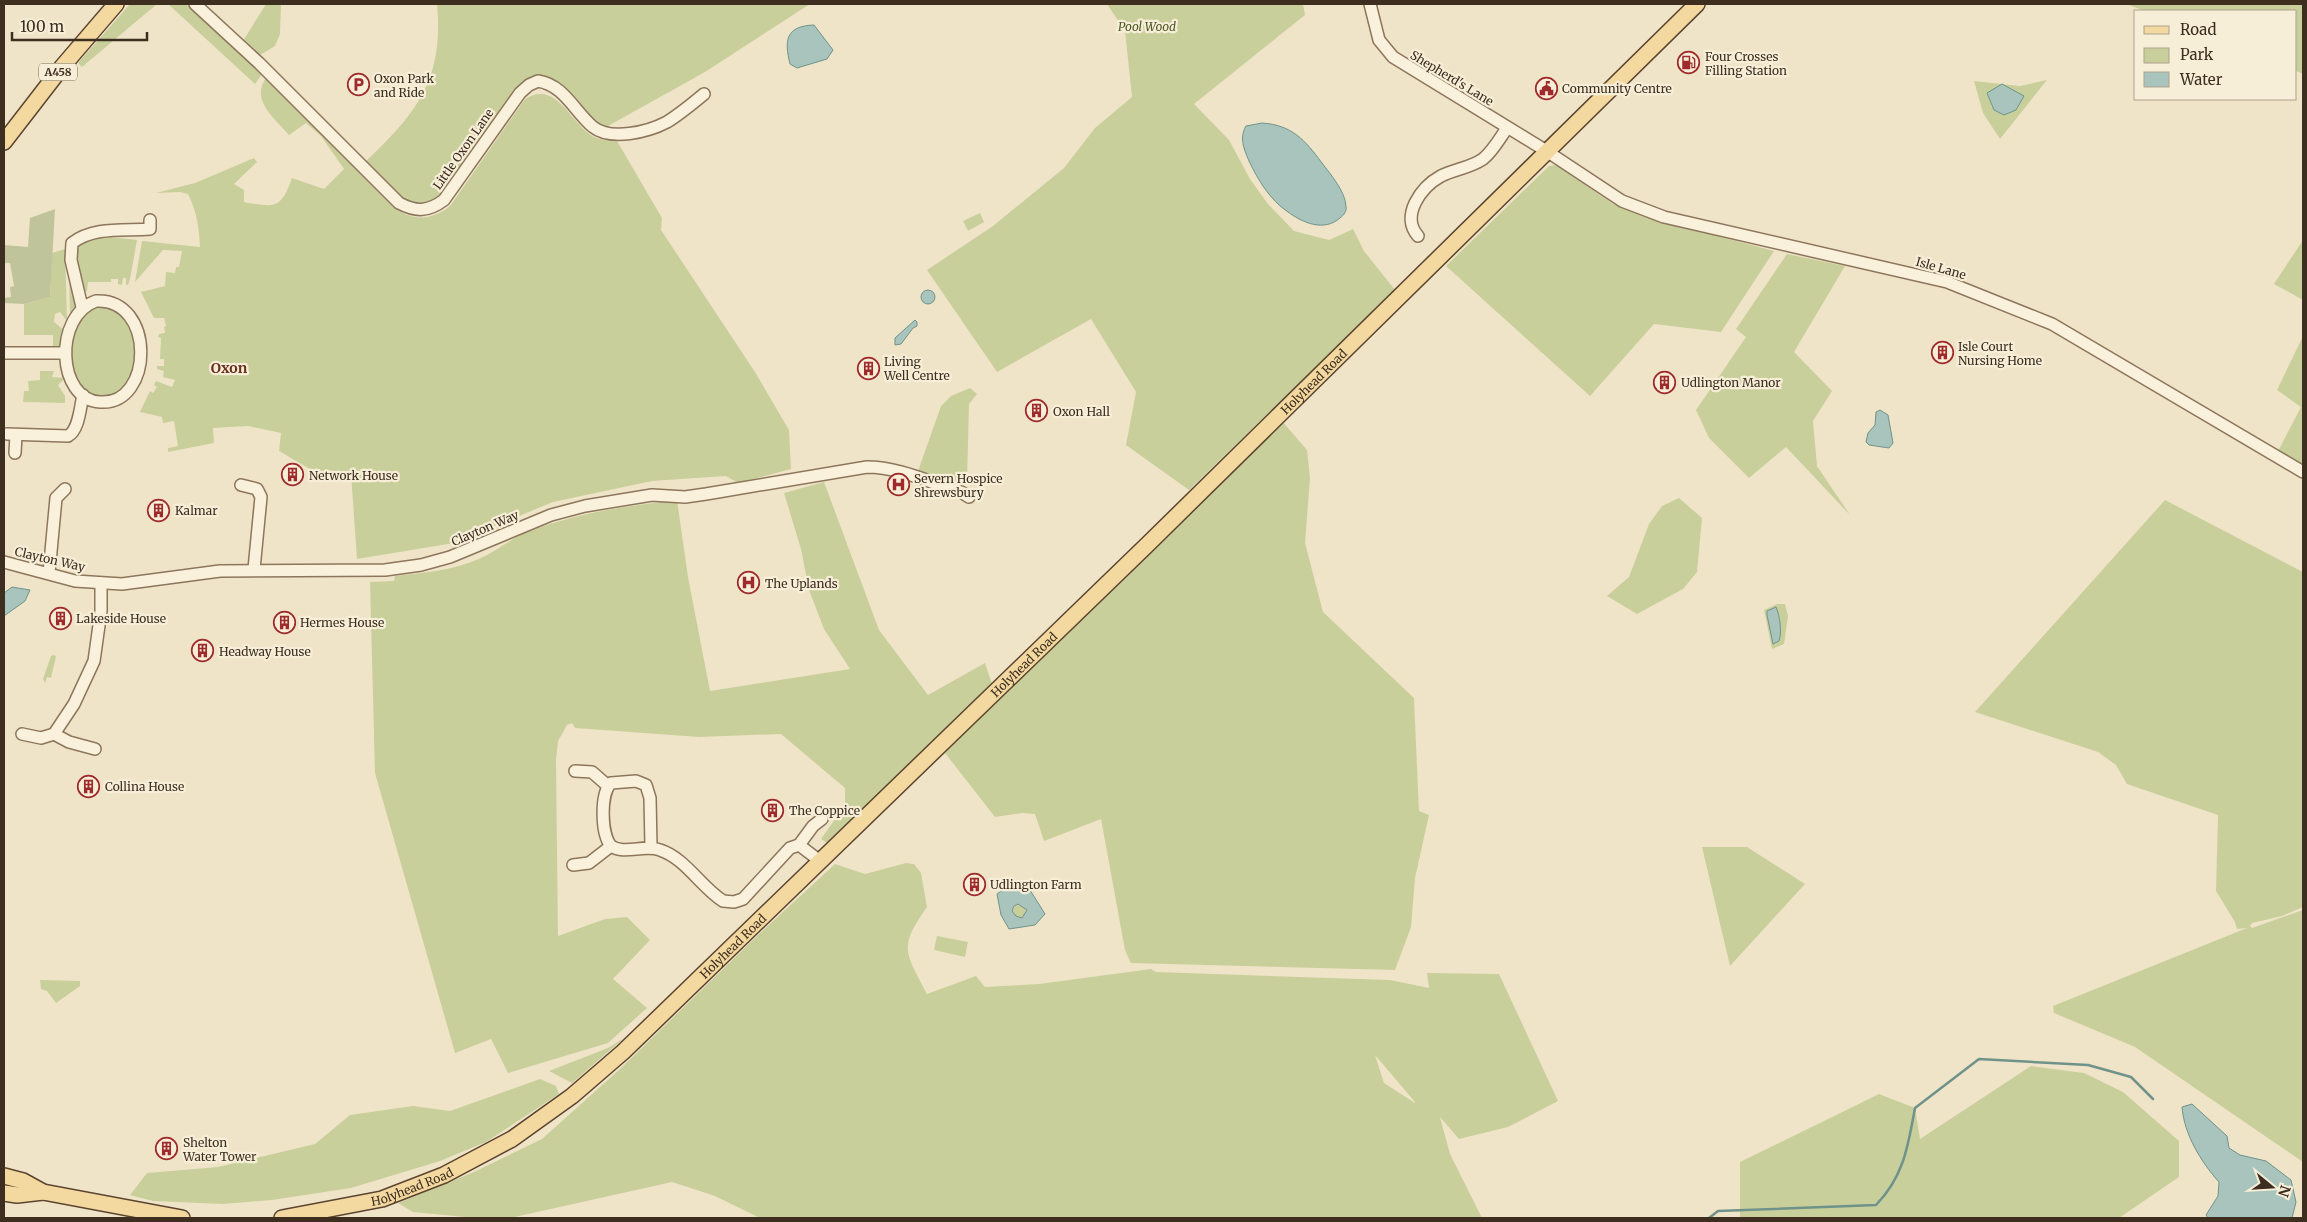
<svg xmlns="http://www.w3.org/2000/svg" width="2307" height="1222" font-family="Merriweather,serif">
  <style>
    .green { fill: #c9cf9b; fill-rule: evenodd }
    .cemetery { fill: #bfc49a }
    .water { fill: #a9c4bc; stroke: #6f938a; fill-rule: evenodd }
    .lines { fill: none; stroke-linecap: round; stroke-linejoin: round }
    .stream { stroke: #6f938a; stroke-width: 2.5 }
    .minor-casing { stroke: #8d765c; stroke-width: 14 }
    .major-casing { stroke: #5b4430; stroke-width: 18 }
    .minor { stroke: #faf1dc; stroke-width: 11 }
    .major { stroke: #f3d9a0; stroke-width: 15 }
    .labels { text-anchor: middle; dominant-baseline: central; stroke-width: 4.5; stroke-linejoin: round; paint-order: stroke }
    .shield { fill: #f7eed8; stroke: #756857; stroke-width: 1 }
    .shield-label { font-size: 11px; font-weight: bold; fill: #3d2e20 }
    .park-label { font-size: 12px; font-style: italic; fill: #4d5a26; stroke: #f7eed8 }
    .poi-label { font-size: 12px; fill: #3d2e20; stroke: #f7eed8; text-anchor: start }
    .street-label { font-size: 12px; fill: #3d2e20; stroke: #f7eed8 }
    .neighbourhood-label { font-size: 14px; font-weight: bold; fill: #6b2e1e; stroke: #f7eed8 }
  </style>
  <rect width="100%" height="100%" fill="#f0e4c8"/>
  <g class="green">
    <polygon points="130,4 157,4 82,67 78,63"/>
    <polygon points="168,4 186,4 262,74 255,84"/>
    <polygon points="266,4 281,4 280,34 275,46 260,55 243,41"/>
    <path d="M437,4H810L705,72L608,126C589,128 570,87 551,79C544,76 536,78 528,80L435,203C431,204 424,206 420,206C398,203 379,177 365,162C417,113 444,79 437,4Z"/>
    <polygon points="1107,4 1303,4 1305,15 1194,104 1229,140 1250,179 1268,204 1294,231 1329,240 1353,229 1364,251 1395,290 1189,490 1126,445 1136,392 1091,319 997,372 927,270 993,226 1064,168 1095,128 1132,97 1125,31"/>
    <polygon points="2126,4 2303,4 2303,74 2296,71 2296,11 2145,11"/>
    <path d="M266,78L393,207C412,221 431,221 450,206L525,99C557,79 571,125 594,137C600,140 610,140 617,141L662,218L661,230L755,372L789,430L791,469L738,483L726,476L652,481L553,502L454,543L357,559L351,473L315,472L279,451L281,433L248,426L213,428L214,443L168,452V448L178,446L174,421L163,423L162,417L140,412L150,391L153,393L157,387L154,385L156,381L172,387L175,380L163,377L164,371L157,369V366H164V359H160L161,338L158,337L159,334L165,333L164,327L166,326L164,318H154L141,292L165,286L166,272L175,273L176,267H179L182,251L163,250L135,282L142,241L200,247C199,228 197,212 188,194L180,192L156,193L195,183L254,158L257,162L234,184L244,190V202C275,208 281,209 292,178L324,189L344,169L321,136L306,123L289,135C275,119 250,100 266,78Z"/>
    <polygon points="2047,80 2000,139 1983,113 1974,81 2020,86"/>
    <polygon points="1556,165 1613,204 1645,217 1774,251 1721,332 1654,324 1590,396 1446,266 1549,166"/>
    <polygon points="980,213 984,222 968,231 963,221"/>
    <polygon points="102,236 137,240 130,279 128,285 126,285 126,278 123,278 122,285 118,284 118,279 111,279 111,282 88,282 87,291 84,292 77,265 78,245 84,240"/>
    <polygon points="2303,240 2303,300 2274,284"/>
    <polygon points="65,249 67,321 60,312 55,314 54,322 65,331 59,347 53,348 53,335 24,335 24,304 50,297 52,253"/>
    <polygon points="1787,254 1845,266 1794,352 1832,391 1813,421 1817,466 1850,515 1786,447 1749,478 1709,438 1696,410 1746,337 1736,329"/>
    <polygon points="69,268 78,306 70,319"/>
    <path d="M106,305C112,309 121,312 125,317C141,332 142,368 127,384C79,438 40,315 106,305Z"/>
    <polygon points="2303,336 2303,468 2277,453 2301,407 2277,390"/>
    <polygon points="40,371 54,371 52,377 65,378 58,385 65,396 65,403 23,402 24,391 29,391 28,381 40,380"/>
    <polygon points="970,388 977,394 969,404 967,481 957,484 918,471 941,406 951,396"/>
    <polygon points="1282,421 1307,450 1310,478 1305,543 1323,612 1414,698 1419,811 1429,815 1415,878 1411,927 1395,970 1131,963 1125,950 1101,819 1044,841 1035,814 1022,813 995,817 945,753"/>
    <path d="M824,482L879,630L928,695L985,663L992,684L846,828L827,843L821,839L845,805V788L781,734L699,737L575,728L572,723L567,725L558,741L556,760L558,936L605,919L627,917L650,940L613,979L647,1008L608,1043L508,1073L491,1039L455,1053L375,773L370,582L394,581L395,576C423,573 455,570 481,558C497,551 511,538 528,532C575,513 627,506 677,500L688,577L710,691L850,669L824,629L809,590L801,549L784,493Z"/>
    <polygon points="1679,498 1702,518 1697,572 1683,589 1637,614 1607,596 1629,577 1649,524 1662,506"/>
    <polygon points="2165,500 2303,572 2303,907 2282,916 2252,923 2250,926 2252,928 2303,910 2303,1162 2135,1047 2054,1013 2053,1006 2247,928 2237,929 2235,922 2216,891 2218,815 2127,784 2116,765 2098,752 1975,712"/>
    <polygon points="1777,604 1785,604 1788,616 1784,644 1772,649 1764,610"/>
    <polygon points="54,655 56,656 51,678 47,677 45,683 43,679 51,656"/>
    <polygon points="1702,847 1747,847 1805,884 1730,966"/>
    <path d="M906,863L914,864L921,873L927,907C898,948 905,951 927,994L976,976L985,987L1039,984L1151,969L1156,972L1390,980L1429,988L1427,973L1499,974L1558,1101L1508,1127L1459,1139L1440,1117L1450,1154L1482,1218H760L715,1196L672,1182L510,1218H475L413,1212L398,1203L474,1172L542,1139L620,1069L759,934L835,864L865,874ZM1375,1055L1415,1102V1103L1384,1083Z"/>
    <circle cx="1020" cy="911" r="7"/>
    <polygon points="937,936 968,942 965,957 934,950"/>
    <polygon points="40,980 80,981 80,986 56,1003 47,991 41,989"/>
    <polygon points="624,1038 572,1083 549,1071 608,1048"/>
    <polygon points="2031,1066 2084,1073 2123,1092 2179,1141 2179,1177 2119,1218 1740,1218 1740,1162 1879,1094 1915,1108 1920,1139"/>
    <polygon points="540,1079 556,1086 559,1094 486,1142 440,1161 351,1188 272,1200 223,1204 153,1201 130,1195 147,1173 218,1167 315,1144 350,1115 413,1106 450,1111"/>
  </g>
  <polygon class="cemetery" points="55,209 50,297 24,304 4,303 4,298 11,297 10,287 14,286 10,263 4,263 4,245 28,247 30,218"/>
  <g class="water">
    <path d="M814,25L833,50L827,59L797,68L790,64C784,40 786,26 814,25Z"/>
    <polygon points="2002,84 2024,96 2016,110 2004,115 1994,110 1987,93"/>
    <path d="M1262,123C1292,125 1305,140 1322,163C1331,175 1345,191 1346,206C1347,211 1344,215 1340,218C1324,232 1303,223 1288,212C1270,200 1258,180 1249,161C1244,149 1239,138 1246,126Z"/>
    <circle cx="928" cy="297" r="7"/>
    <polygon points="915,320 917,322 917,326 913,328 901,344 895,345 895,338"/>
    <polygon points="1880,410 1888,415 1893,443 1889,448 1869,445 1866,442 1868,433 1875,425 1876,412"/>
    <polygon points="12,587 30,590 25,601 4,616 4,593"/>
    <path d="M1776,607C1780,616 1782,632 1779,641L1773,644L1767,615V611Z"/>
    <path d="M1025,882L1045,914L1035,925L1009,929L1001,915L997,894L1007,887ZM1018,904L1027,910L1022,918L1016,916L1012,911L1014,906Z"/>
    <path d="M2192,1104L2227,1136L2229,1148L2240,1155L2266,1161L2291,1180L2296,1202L2292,1218H2208L2206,1215L2218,1196L2219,1182C2201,1162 2184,1134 2182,1107Z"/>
  </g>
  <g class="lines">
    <path class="stream" d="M1709,1218L1718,1211L1876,1205C1904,1176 1908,1146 1915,1108L1979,1059L2088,1065L2131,1077L2153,1099"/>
    <defs>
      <g id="minor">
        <path d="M195,4L259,63L399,203C416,212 428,212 444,200L520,93L529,85L538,81C564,85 574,111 593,127C611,141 648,132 667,122C680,114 692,104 704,94"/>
        <polyline points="1370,4 1379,40 1393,57 1548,152 1622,201 1664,217 1947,282 2052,324 2303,472"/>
        <path d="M1418,236C1400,216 1421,187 1441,176C1455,169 1470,168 1483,159C1493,151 1500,138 1507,128"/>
        <path d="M96,301C156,298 154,406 100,402C57,400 53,316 96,301Z"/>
        <path d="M82,307L71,260L72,243C94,226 124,231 150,229V220"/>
        <polyline points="4,353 65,353"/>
        <path d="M7,434L68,436C79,430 80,408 83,395"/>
        <polyline points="15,453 16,435"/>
        <polyline points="241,485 257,489 261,497 254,569"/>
        <path d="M4,562L75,581L122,584L220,571L385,570L421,565L450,557L551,515L585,506L652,495L685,497L706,494L867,467C899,467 931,483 961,492L969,497"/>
        <polyline points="49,573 56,498 65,489"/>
        <polyline points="22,734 41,738 54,734 74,704 94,661 101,611 101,583"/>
        <polyline points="54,734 69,742 95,749"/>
        <polyline points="575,771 592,772 608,786"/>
        <path d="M651,847L650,798L646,785L636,781L611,783C600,794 601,834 611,846C624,855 645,844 660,850C685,858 701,887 723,901L734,902L743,899L790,848L799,845"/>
        <polyline points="820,861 799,845 813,826 822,819"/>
        <polyline points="573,865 589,863 611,846"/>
      </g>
      <g id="major">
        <polyline points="4,142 62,67 116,4"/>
        <polyline points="4,1176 23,1181 43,1192 182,1218"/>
        <polyline points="4,1193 17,1195 43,1192"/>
        <path id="s1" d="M282,1218L382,1199L444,1175L512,1139L572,1096L623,1052L1149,543L1697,4"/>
      </g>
    </defs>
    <use href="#minor" class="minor-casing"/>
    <use href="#major" class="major-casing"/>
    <use href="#minor" class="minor"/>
    <use href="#major" class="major"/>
  </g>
  <defs>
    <symbol id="fuel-ring" viewBox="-11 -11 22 22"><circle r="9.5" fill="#f7eed8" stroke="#9e2a2b" stroke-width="1.5"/><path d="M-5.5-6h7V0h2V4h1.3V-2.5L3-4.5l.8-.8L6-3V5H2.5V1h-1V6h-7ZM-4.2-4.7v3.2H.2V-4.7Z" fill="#9e2a2b"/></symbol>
    <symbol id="parking-ring" viewBox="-11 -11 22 22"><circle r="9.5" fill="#f7eed8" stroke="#9e2a2b" stroke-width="1.5"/><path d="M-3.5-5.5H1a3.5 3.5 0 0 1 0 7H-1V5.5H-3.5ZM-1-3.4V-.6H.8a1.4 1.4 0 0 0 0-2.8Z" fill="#9e2a2b"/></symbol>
    <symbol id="civic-ring" viewBox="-11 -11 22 22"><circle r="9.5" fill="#f7eed8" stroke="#9e2a2b" stroke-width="1.5"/><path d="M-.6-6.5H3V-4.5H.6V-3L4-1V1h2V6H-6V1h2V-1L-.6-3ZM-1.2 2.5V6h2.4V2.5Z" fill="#9e2a2b"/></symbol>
    <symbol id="building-ring" viewBox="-11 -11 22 22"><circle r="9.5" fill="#f7eed8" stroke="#9e2a2b" stroke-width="1.5"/><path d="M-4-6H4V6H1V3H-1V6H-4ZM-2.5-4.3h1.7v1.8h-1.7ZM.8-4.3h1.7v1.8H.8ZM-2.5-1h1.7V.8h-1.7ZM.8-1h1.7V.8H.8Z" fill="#9e2a2b"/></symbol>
    <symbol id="hospital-ring" viewBox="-11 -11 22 22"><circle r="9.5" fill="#f7eed8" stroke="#9e2a2b" stroke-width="1.5"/><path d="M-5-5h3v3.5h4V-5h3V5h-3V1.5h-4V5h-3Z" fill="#9e2a2b"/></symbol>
  </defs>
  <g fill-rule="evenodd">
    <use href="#fuel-ring" x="1676" y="50" width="25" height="25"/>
    <use href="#parking-ring" x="346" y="72" width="25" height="25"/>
    <use href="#civic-ring" x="1534" y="76" width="25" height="25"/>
    <use href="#building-ring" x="1930" y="340" width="25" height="25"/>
    <use href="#building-ring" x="856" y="356" width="25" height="25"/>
    <use href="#building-ring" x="1652" y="370" width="25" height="25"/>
    <use href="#building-ring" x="1024" y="398" width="25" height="25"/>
    <use href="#building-ring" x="280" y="462" width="25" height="25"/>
    <use href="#hospital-ring" x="886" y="472" width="25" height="25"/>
    <use href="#building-ring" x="146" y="498" width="25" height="25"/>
    <use href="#hospital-ring" x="736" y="570" width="25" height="25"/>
    <use href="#building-ring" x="48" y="606" width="25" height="25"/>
    <use href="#building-ring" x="272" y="610" width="25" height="25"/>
    <use href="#building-ring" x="190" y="638" width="25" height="25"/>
    <use href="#building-ring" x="76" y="774" width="25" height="25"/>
    <use href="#building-ring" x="760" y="798" width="25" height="25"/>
    <use href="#building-ring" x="962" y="872" width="25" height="25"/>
    <use href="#building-ring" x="154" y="1136" width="25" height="25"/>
  </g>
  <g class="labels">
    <rect class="shield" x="39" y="63.5" width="38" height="17" rx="4"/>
    <g class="shield-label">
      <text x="58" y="72">A458</text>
    </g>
    <g class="park-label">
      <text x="1147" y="26">Pool Wood</text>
    </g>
    <g class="poi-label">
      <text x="1705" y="56">Four Crosses<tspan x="1705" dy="14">Filling Station</tspan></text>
      <text x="374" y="78">Oxon Park<tspan x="374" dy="14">and Ride</tspan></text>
      <text x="1562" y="88">Community Centre</text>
      <text x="1958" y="346">Isle Court<tspan x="1958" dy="14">Nursing Home</tspan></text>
      <text x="884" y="361">Living<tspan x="884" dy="14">Well Centre</tspan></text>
      <text x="1681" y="382">Udlington Manor</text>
      <text x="1053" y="411">Oxon Hall</text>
      <text x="309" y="475">Network House</text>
      <text x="914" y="478">Severn Hospice<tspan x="914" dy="14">Shrewsbury</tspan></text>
      <text x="175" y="510">Kalmar</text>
      <text x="765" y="583">The Uplands</text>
      <text x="76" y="618">Lakeside House</text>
      <text x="300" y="622">Hermes House</text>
      <text x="219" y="651">Headway House</text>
      <text x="105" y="786">Collina House</text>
      <text x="789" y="810">The Coppice</text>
      <text x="990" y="884">Udlington Farm</text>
      <text x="183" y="1142">Shelton<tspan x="183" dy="14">Water Tower</tspan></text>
    </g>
    <g class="street-label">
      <text transform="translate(1452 78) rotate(31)">Shepherd's Lane</text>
      <text transform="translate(463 149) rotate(-55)">Little Oxon Lane</text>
      <text transform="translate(1941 268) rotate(16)">Isle Lane</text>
      <text stroke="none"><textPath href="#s1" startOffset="1349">Holyhead Road</textPath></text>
      <text transform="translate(485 528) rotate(-23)">Clayton Way</text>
      <text transform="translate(50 559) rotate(13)">Clayton Way</text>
      <text stroke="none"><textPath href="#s1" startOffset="944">Holyhead Road</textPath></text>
      <text stroke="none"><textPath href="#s1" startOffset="539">Holyhead Road</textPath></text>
      <text stroke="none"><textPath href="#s1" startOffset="134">Holyhead Road</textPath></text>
    </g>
    <g class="neighbourhood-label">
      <text x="229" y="368">Oxon</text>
    </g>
  </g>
  <rect width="2307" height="1222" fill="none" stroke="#3d2e20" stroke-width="10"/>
  <rect x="2134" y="10" width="162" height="90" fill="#f7eed8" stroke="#ada18e"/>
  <rect x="2144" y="26" width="25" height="8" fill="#f3d9a0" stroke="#ada18e"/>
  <text x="2180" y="35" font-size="15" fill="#3d2e20">Road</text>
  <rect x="2144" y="48" width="25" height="15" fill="#c9cf9b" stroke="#ada18e"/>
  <text x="2180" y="60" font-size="15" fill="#3d2e20">Park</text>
  <rect x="2144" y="72" width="25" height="15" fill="#a9c4bc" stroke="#ada18e"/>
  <text x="2180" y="85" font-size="15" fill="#3d2e20">Water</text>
  <g transform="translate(2272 1187) rotate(108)" stroke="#f7eed8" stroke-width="4" paint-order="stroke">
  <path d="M0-4L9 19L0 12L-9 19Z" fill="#3d2e20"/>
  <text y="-8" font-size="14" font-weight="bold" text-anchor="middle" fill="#3d2e20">N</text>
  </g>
  <path d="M12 32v8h135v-8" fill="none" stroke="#3d2e20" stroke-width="2.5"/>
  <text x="20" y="32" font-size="15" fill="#3d2e20" stroke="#f7eed8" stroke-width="4" paint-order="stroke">100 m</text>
</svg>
